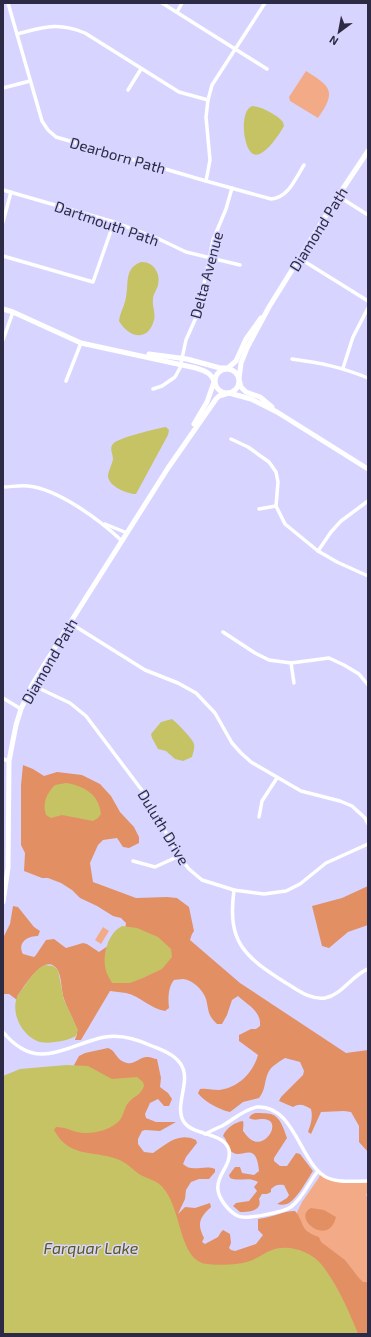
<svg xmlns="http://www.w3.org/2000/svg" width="371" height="1337" font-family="'Exo 2',sans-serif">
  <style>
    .green { fill: #f3ab87 }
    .forest { fill: #e38f64 }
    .water { fill: #c6c365 }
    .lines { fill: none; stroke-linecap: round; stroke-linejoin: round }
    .street { stroke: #fff; stroke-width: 3.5 }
    .secondary { stroke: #fff; stroke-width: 5 }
    .labels { text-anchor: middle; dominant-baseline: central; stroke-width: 3; stroke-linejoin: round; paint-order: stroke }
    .street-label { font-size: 15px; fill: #2c2a44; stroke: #d7d5ff }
    .water-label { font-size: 16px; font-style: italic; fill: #5c5913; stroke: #d7d5ff }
  </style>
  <rect width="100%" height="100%" fill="#d7d5ff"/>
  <g class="green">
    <path d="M306,71C332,87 336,92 318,118L290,101L289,97Z"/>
    <polygon points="103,927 109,931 101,944 95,940"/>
    <polygon points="321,1173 338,1181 368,1181 368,1191 366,1195 368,1198 368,1334 358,1334 333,1284 311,1256 302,1251 279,1249 302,1202 318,1179"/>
  </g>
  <g class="forest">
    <path d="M23,765L33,769L44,776L57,772L82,775L100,784L111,796L120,812L134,827L139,837V843L129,848L123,847L117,838L103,840L98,845L90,863L93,882L136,898L167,897L177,898L189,907L194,931L192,934L190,940L240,983L346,1053L368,1050V1152L359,1142V1126L351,1112L344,1111L321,1112L311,1134L308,1132C311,1123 313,1118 311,1109C304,1105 300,1103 293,1107L279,1101L281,1097L303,1075L304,1071L300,1062L285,1058C279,1062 271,1066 268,1073C264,1082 266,1089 259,1098L243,1102L230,1112C220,1110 203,1101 198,1093L200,1089C207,1088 212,1090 219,1090C238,1088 253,1073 258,1055L239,1041V1035L251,1029H256L260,1026C261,1011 249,1006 238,996L232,1000L227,1015L222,1024H217C207,1015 209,1010 206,999C203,990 193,980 183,979C180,979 176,980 174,980C168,987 168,999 169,1008L165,1011C151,1009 140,996 126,993C121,992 115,992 110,991L81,1040H75C75,1038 77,1036 77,1034C77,1024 67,1009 64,999C61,991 62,976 57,969C45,951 23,988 17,997V1000L9,994H3V938L10,924L13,906L18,907L34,927L40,931L38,936C27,936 17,943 23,954L34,957L36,955L46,940L54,939L66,948L83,943L87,944L99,952L124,935L126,923L121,918L113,916L97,906L80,898L72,890L61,883L48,878H42L24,871L25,853L21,845V785Z"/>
    <polygon points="368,886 368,925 348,932 329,948 322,946 312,906 342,898"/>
    <path d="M108,1048C117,1051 115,1060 127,1063C135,1065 140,1056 148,1057C151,1057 154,1059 157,1059L161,1078L160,1087L168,1093L172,1099L169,1106H164L158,1099L150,1103L145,1114L146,1118L156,1122H176L160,1131L145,1130L142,1131L138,1139V1144L144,1152L153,1153C167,1144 178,1132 196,1140L197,1143L186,1157L183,1164C192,1173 205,1164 215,1169V1172L209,1179H199L191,1182L186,1190L185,1199L178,1214L185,1207L195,1208L210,1203L211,1207C199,1218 197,1224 204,1238L202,1242L205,1244L218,1237L221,1232L223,1230L230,1234L231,1243L229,1248L231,1250L235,1251L256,1244L263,1235L258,1230V1219C271,1218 283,1211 295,1211C306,1224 298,1230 319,1237L321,1242L345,1260L359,1278L363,1282H368V1334H358L343,1302L261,1263L204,1267L73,1158L44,1128L84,1083L74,1065L79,1056L85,1053Z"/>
    <path d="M255,1113C260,1113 267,1113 271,1114C281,1117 284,1130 287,1138L274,1158V1161L280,1166H287L296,1153L300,1154L313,1171C307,1180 296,1201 287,1204C283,1205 281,1205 277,1204L287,1198L289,1195L284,1185C278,1184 275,1185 271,1189V1192L267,1194H262L259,1199C263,1211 249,1212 240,1212L233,1206L236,1203L249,1201L257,1191L254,1187L258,1182C248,1176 240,1182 230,1178L229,1175L235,1167H240L242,1173L254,1175L259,1171C256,1139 242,1160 232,1152C227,1149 228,1140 223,1136C226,1128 235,1122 243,1121C244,1124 243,1128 243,1131C244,1132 246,1135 247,1136C262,1154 281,1125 268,1120C261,1117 256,1122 249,1118L251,1115Z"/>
    <path d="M311,1208L324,1210L336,1217C329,1248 291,1218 311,1208Z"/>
  </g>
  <g class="water">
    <path d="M252,106C262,107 276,114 283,122L284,126C280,133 264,159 253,154C243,149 239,111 252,106Z"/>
    <path d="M141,262C153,261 161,273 158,285C157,290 153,294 153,299C152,306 156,314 154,320C148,343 128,337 119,321C120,312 125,305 126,297C129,283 124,268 141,262Z"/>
    <path d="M166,427L169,430L168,435L136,494C127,494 110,487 108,477C108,471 112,465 113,459C113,454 109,448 113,444C117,438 158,428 166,427Z"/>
    <path d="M172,719C176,722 193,739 194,744C195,748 193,753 192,757L183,761L175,759L166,751L158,749L152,738L151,734L161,722Z"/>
    <path d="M66,783C84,786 99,794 101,814L98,818L93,821L62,815L51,818L46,815C42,803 47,793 55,785Z"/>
    <path d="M122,926L137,928L158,937L171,949L172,957L162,969L143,978L130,983H112C110,979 107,975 106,971C102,956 107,934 122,926Z"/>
    <path d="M45,965L53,966L58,970L64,1000L78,1030L76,1036C68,1041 45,1045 37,1041C21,1034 11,1013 17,997C19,992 24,988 26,984C32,976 36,969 45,965Z"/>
    <path d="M66,1065L88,1066L112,1079L137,1077L143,1082L144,1086C141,1095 134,1096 129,1102C124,1107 124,1116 119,1121C109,1131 90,1135 77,1132C70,1130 64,1127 56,1127L54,1130C69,1158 91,1150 117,1159C126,1162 132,1169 139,1174C145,1178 152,1179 158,1183C182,1201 177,1254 202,1263C212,1266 241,1265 250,1261C258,1258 264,1253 272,1250C288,1244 310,1251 321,1264C336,1282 350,1313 358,1334H3V1076L20,1069Z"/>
  </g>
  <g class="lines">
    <g class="street">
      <path d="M8,3L42,121L48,130L56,137L206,181L271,199C288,198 295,179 304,165"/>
      <polyline points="162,3 267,69"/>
      <polyline points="177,12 182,3"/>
      <path d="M17,34C45,27 58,22 85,33L179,92L208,100"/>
      <polyline points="3,88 30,81"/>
      <polyline points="128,90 141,69"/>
      <polyline points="206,181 210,160 206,117 208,100 212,85 265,3"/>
      <polyline points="3,190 114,222 161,240 186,252 240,265"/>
      <polyline points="338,196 368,215"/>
      <polyline points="3,222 11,192"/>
      <polyline points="3,256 93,282 114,222"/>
      <polyline points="299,258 368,301"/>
      <polyline points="3,340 13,312"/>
      <path d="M292,359C321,363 341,367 368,378"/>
      <polyline points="343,368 353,337 368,308"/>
      <polyline points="66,381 81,343"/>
      <polyline points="153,389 162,386 175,377 180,368 186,340 198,313 213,240 226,209 232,188"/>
      <polyline points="231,439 248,447 269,462 276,472 278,482 276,506 285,524 318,551 337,562 368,576"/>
      <path d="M3,487C11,487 20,485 28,486C58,489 100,520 122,541"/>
      <polyline points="259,509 276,506"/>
      <polyline points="105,524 127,533"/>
      <polyline points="318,551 331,532 341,521 368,501"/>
      <polyline points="70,623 145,670 178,683 196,693 215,713 232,743 241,753 251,762 301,791 340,801 352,806 365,818 368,824"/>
      <polyline points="223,632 255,653 269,660 291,663 329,658 344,665 359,674 368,685"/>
      <polyline points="291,663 294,683"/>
      <polyline points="32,685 70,703 86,716 144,793 179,856 189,869 202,880 234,890 264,894 286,891 300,884 326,863 368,844"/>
      <polyline points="3,698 21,709"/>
      <polyline points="3,759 9,761"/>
      <polyline points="259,817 262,801 277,778"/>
      <polyline points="133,861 155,867 179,856"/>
      <path d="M234,890C227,943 244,956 286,983C298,990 310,1000 325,998C342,995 352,975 368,969"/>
      <path d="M3,1032C8,1038 14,1044 21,1048C41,1061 64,1050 84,1043C91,1041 98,1038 105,1037C121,1034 137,1039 152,1046C162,1050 173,1054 180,1063C193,1080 173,1105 184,1122C193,1136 224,1132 229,1150C232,1165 216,1175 218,1190C219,1199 229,1212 238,1216C246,1220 283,1212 291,1207C303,1198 309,1182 318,1171"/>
      <path d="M205,1134C211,1131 217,1128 222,1126C233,1120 244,1109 257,1107C295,1104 301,1167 328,1178C340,1183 355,1181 368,1181"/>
    </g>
    <g class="secondary">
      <path d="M3,309L13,312L81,343L196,368C205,371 212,373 214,382L207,402L194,424"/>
      <polyline points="149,354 187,359 220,368 228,368 236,361 246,339 261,318"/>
      <circle cx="227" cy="381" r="12"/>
      <polyline points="272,407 260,397 246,392 241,387 239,379 241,363 247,348 269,307 338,196 368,151"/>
      <polyline points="3,902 8,868 9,761 16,725 21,709 32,685 70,623 168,468 216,399 219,396 229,393 251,399 277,412 368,469"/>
    </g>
  </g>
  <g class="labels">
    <g class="street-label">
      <text transform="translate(118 155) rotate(16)">Dearborn Path</text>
      <text transform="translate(107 223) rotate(19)">Dartmouth Path</text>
      <text transform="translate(318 229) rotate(-58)">Diamond Path</text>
      <text transform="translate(206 275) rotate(-75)">Delta Avenue</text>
      <text transform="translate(49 661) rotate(-60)">Diamond Path</text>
      <text transform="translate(164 827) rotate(59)">Duluth Drive</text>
    </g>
    <g class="water-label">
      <text x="91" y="1247">Farquar Lake</text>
    </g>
  </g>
  <rect width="371" height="1337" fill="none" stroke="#2c2a44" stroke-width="8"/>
  <g transform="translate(339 32) rotate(212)" stroke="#d7d5ff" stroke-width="3" paint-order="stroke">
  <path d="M0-3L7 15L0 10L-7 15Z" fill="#2c2a44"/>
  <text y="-6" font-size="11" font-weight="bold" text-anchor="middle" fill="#2c2a44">N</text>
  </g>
</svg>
